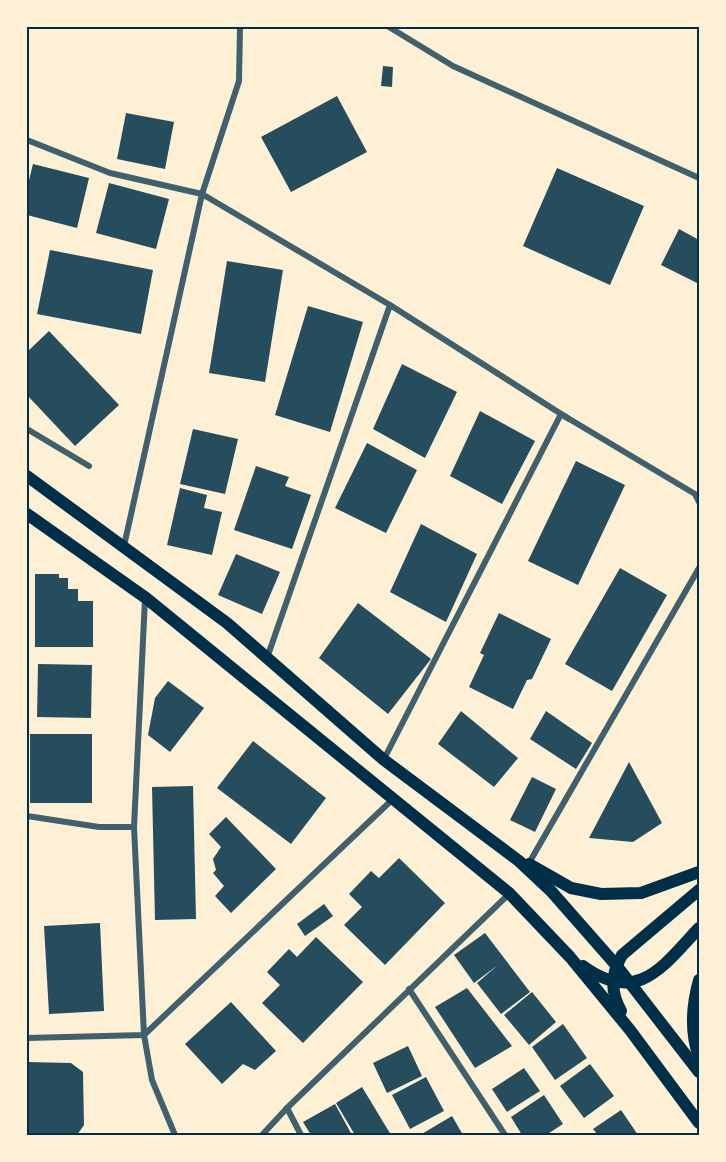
<svg xmlns="http://www.w3.org/2000/svg" width="726" height="1162" font-family="'Golos Text',sans-serif">
  <style>
    .building { fill: #264d5e }
    .lines { fill: none; stroke-linecap: round; stroke-linejoin: round }
    .minor { stroke: #3f606c; stroke-width: 6 }
    .secondary { stroke: #003049; stroke-width: 12 }
    .neatline { fill: none; stroke: #003049; stroke-width: 2 }
  </style>
  <rect width="100%" height="100%" fill="#fdf0d5"/>
  <g class="building">
    <polygon points="383,66 393,67 392,87 381,86"/>
    <polygon points="337,96 367,152 291,192 261,137"/>
    <polygon points="126,113 174,122 165,169 117,159"/>
    <polygon points="33,164 89,178 77,228 27,215 27,188"/>
    <polygon points="557,168 644,206 610,285 523,246"/>
    <polygon points="109,183 169,199 156,249 96,233"/>
    <polygon points="679,229 699,240 699,284 661,265"/>
    <polygon points="50,250 153,270 141,334 37,314"/>
    <polygon points="227,261 283,270 265,382 209,373"/>
    <polygon points="308,306 363,322 330,432 275,415"/>
    <polygon points="49,331 119,405 75,446 27,395 27,352"/>
    <polygon points="402,364 457,392 425,458 373,429"/>
    <polygon points="480,411 535,441 502,504 450,476"/>
    <polygon points="193,429 238,439 225,494 180,484"/>
    <polygon points="367,443 417,470 386,533 335,508"/>
    <polygon points="576,461 625,485 578,585 528,561"/>
    <polygon points="256,466 289,477 285,486 311,495 292,549 234,530"/>
    <polygon points="180,488 207,495 204,508 222,512 212,555 167,545"/>
    <polygon points="421,524 477,554 446,622 390,592"/>
    <polygon points="236,554 280,572 262,614 218,595"/>
    <polygon points="620,568 667,595 612,691 565,664"/>
    <polygon points="35,574 59,574 59,578 68,578 68,589 78,589 78,601 93,601 93,647 35,647"/>
    <polygon points="358,603 431,659 388,714 319,658"/>
    <polygon points="499,613 551,639 532,679 527,680 513,709 469,687 484,655 480,653"/>
    <polygon points="38,664 92,665 91,718 37,717"/>
    <polygon points="168,681 204,708 170,752 148,735 155,698"/>
    <polygon points="461,711 518,758 494,787 438,744"/>
    <polygon points="546,711 592,743 576,769 530,739"/>
    <rect x="30" y="734" width="62" height="69"/>
    <polygon points="253,741 326,798 291,844 217,788"/>
    <polygon points="629,762 662,823 633,842 589,838"/>
    <polygon points="532,777 556,789 535,832 510,820"/>
    <polygon points="193,786 196,919 155,920 152,787"/>
    <polygon points="226,817 276,869 231,913 215,896 224,886 213,873 216,870 213,859 221,847 209,834"/>
    <polygon points="399,858 445,903 385,965 344,925 362,907 349,894 371,871 379,878"/>
    <polygon points="324,904 333,916 305,936 297,924"/>
    <polygon points="100,923 104,1011 49,1014 44,926"/>
    <polygon points="485,933 530,992 501,1014 477,983 498,965 474,983 454,955"/>
    <polygon points="316,937 363,982 303,1043 262,1003 280,985 267,972 289,949 297,957"/>
    <polygon points="467,988 512,1046 475,1068 435,1007"/>
    <polygon points="532,992 556,1022 529,1045 504,1015"/>
    <polygon points="231,1002 276,1051 255,1070 243,1064 222,1084 185,1044"/>
    <polygon points="563,1024 587,1058 555,1080 532,1047"/>
    <polygon points="408,1046 422,1076 387,1093 373,1063"/>
    <polygon points="27,1062 71,1063 83,1072 84,1125 77,1135 27,1135"/>
    <polygon points="590,1064 614,1096 584,1118 560,1086"/>
    <polygon points="524,1068 540,1091 507,1112 492,1089"/>
    <polygon points="426,1077 444,1111 410,1129 392,1095"/>
    <polygon points="362,1087 391,1135 355,1135 336,1103"/>
    <polygon points="544,1095 563,1124 546,1135 522,1135 511,1117"/>
    <polygon points="335,1104 352,1135 311,1135 303,1122"/>
    <polygon points="621,1110 638,1135 598,1135 593,1129"/>
    <polygon points="452,1116 463,1135 420,1135"/>
  </g>
  <g class="lines">
    <g class="minor">
      <polyline points="389,27 453,66 699,178"/>
      <polyline points="27,140 110,173 202,194 239,81 240,27"/>
      <polyline points="27,429 89,466"/>
      <polyline points="124,546 202,194 390,305"/>
      <polyline points="145,599 134,827 144,1035 152,1080 175,1135"/>
      <polyline points="267,658 390,305 569,419"/>
      <polyline points="384,759 561,414 695,494 699,502"/>
      <polyline points="27,816 99,827 134,827"/>
      <polyline points="529,863 699,568"/>
      <polyline points="409,989 505,1135"/>
      <polyline points="27,1038 144,1035 393,799"/>
      <polyline points="287,1108 301,1135"/>
      <polyline points="262,1135 287,1108 509,894"/>
    </g>
    <g class="secondary">
      <polyline points="27,476 227,623 384,760 519,861 551,891 616,965 699,1072"/>
      <polyline points="27,514 146,598 509,893 570,957 630,1030 699,1123"/>
      <polyline points="529,864 571,888 601,894 641,893 699,872"/>
      <path d="M583,966C638,1006 663,966 699,928"/>
      <path d="M699,980C692,1005 690,1032 699,1057"/>
      <path d="M621,1011C610,991 611,974 622,955L699,890"/>
    </g>
  </g>
  <rect width="726" height="1162" fill="none" stroke="#fdf0d5" stroke-width="57"/>
  <rect x="28" y="28" width="670" height="1106" class="neatline"/>
</svg>
